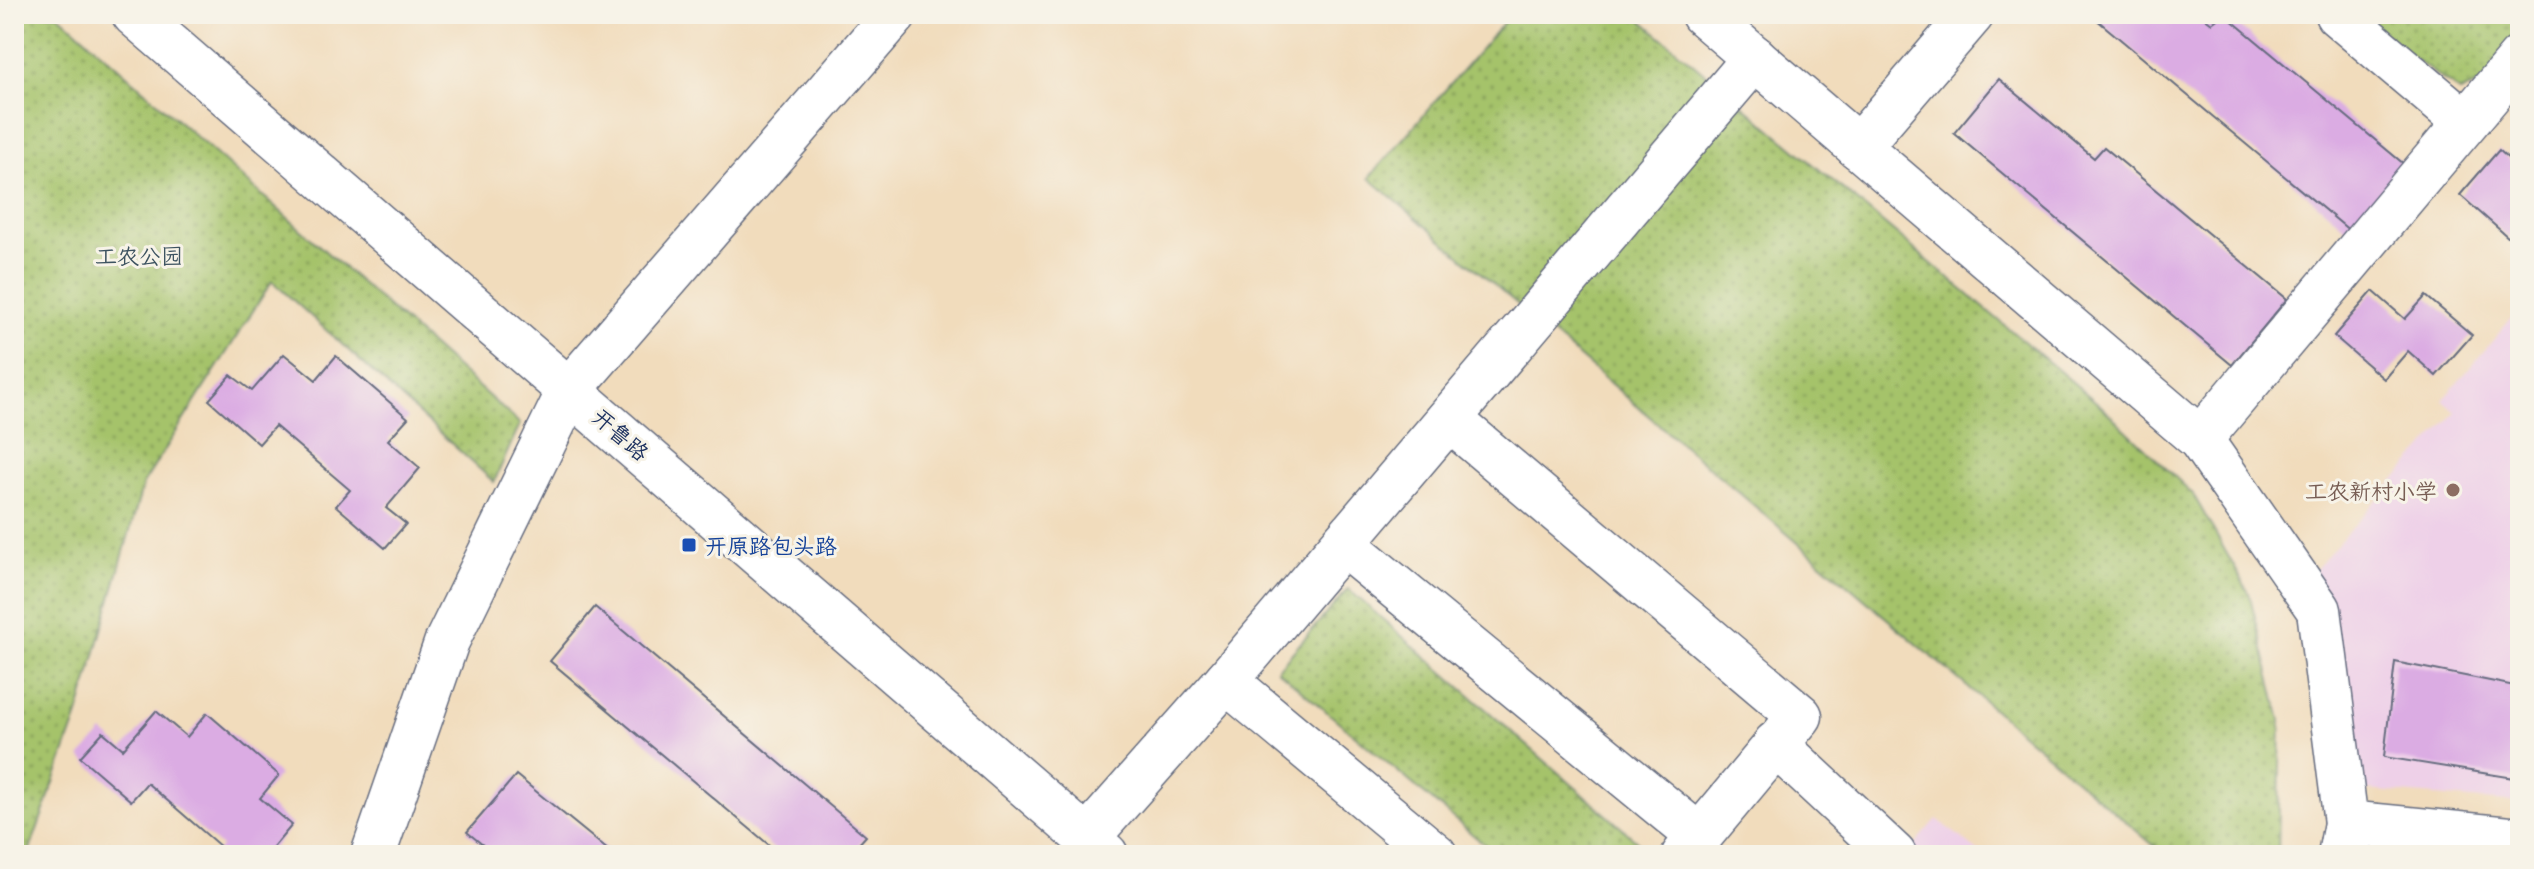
<svg xmlns="http://www.w3.org/2000/svg" width="2534" height="869" font-family="Mali,'LXGW WenKai TC',sans-serif">
  <style>
    .built { fill: #eed0e8 }
    .grass { fill: url(#grass-dots); stroke: #607964; stroke-width: 2 }
    .building { fill: #dbace3 }
    .lines { fill: none; stroke-linecap: round; stroke-linejoin: round }
    .minor-casing { stroke: #666c7f; stroke-width: 47 }
    .minor { stroke: #fff; stroke-width: 44 }
    .education-dot { fill: #8d6e63; stroke: #f7f3e8; stroke-width: 3 }
    .transit-dot { fill: #1a4fb4; stroke: #f7f3e8; stroke-width: 3 }
    .labels { text-anchor: middle; dominant-baseline: central; stroke-width: 6; stroke-linejoin: round; paint-order: stroke }
    .park-label { font-size: 22px; fill: #3e5461; stroke: #f7f3e8 }
    .street-label { font-size: 22px; fill: #1b2f5e; stroke: #f7f3e8 }
    .education-label { font-size: 22px; fill: #785e54; stroke: #f7f3e8; text-anchor: end }
    .transit-label { font-size: 22px; fill: #164399; stroke: #f7f3e8; text-anchor: start }
  </style>
  <defs>
    <pattern id="grass-dots" width="8" height="8" patternUnits="userSpaceOnUse" patternTransform="scale(2)"><rect width="8" height="8" fill="#a5c36a"/><path d="M2 2h.1M6 6h.1" fill="none" stroke="#869f5a" stroke-width="1.8" stroke-linecap="round"/></pattern>
  </defs>
  <rect width="100%" height="100%" fill="#f7f3e8"/>
  <filter id="ink" filterUnits="userSpaceOnUse"><feTurbulence type="fractalNoise" baseFrequency=".0125" numOctaves="2"/><feDisplacementMap in="SourceGraphic" scale="16" xChannelSelector="R" yChannelSelector="G"/><feConvolveMatrix kernelMatrix="1 2 1 2 8 2 1 2 1" color-interpolation-filters="sRGB"/></filter>
  <filter id="wash" filterUnits="userSpaceOnUse"><feTurbulence type="fractalNoise" baseFrequency=".006" numOctaves="4" result="noise"/><feDisplacementMap in="SourceGraphic" scale="32" xChannelSelector="R" yChannelSelector="G"/><feGaussianBlur stdDeviation="1.8" result="paint"/><feColorMatrix in="noise" values="0 0 0 0 0 0 0 0 0 0 0 0 0 0 0 0 0 1.4 0 .05"/><feComposite in="paint" operator="in"/></filter>
  <g filter="url(#wash)">
    <rect width="100%" height="100%" fill="#f1dcbc"/>
    <g class="built">
      <polygon points="2520,308 2520,803 2365,790 2320,684 2315,569 2456,412 2443,400"/>
      <polygon points="1937,819 1983,855 1906,855"/>
    </g>
    <g class="grass">
      <polygon points="14,14 58,14 520,424 494,482 272,281 143,484 79,712 28,855 14,855"/>
      <polygon points="1511,14 1634,14 2101,406 2193,494 2249,593 2281,720 2278,855 2165,855 1369,178"/>
      <polygon points="2353,14 2520,14 2520,37 2482,82 2460,92"/>
      <polygon points="1348,589 1639,843 1629,855 1497,855 1277,670"/>
    </g>
    <g id="blocks">
      <g class="building">
        <polygon points="2090,14 2200,14 2212,23 2224,14 2405,165 2350,231"/>
        <polygon points="1999,79 2094,158 2104,147 2287,299 2232,365 1954,133"/>
        <polygon points="2499,150 2520,169 2520,225 2509,238 2460,195"/>
        <polygon points="2373,291 2405,319 2426,296 2472,335 2436,376 2408,351 2384,379 2334,336"/>
        <polygon points="284,354 316,380 336,356 408,418 388,440 420,468 386,508 406,524 385,548 336,506 350,490 275,426 259,444 209,400 231,375 252,391"/>
        <polygon points="595,607 866,836 849,855 781,855 550,661"/>
        <polygon points="2395,662 2520,687 2520,779 2384,757"/>
        <polygon points="156,711 187,737 207,713 279,775 260,798 292,825 267,855 214,855 221,847 147,783 131,801 80,757 103,732 123,749"/>
        <polygon points="516,775 614,855 495,855 467,832"/>
      </g>
    </g>
  </g>
  <g filter="url(#ink)">
    <use href="#blocks" fill-opacity="0" stroke="#666c7f" stroke-width="2"/>
    <g class="lines">
      <defs>
        <g id="minor">
          <polyline points="134,14 1106,855"/>
          <polyline points="1703,14 2200,439 2319,610 2346,823 2340,855"/>
          <polyline points="2337,14 2465,122"/>
          <polyline points="1858,147 1972,14"/>
          <polyline points="1449,419 1800,716 1684,855"/>
          <polyline points="2200,439 2520,58"/>
          <polyline points="1343,544 1700,837"/>
          <polyline points="1226,681 1435,855"/>
          <polyline points="1775,744 1894,855"/>
          <polyline points="2346,823 2520,840"/>
          <polyline points="1087,838 1226,681 1755,58"/>
          <polyline points="373,855 447,641 570,389 895,14"/>
        </g>
      </defs>
      <use href="#minor" class="minor-casing"/>
      <use href="#minor" class="minor"/>
    </g>
  </g>
  <circle class="education-dot" cx="2453" cy="490" r="8"/>
  <rect class="transit-dot" x="681" y="537" width="16" height="16" rx="4"/>
  <g class="labels">
    <g class="park-label">
      <text x="139" y="255">工农公园</text>
    </g>
    <g class="street-label">
      <text transform="translate(621 434) rotate(41)">开鲁路</text>
    </g>
    <g class="education-label">
      <text x="2437" y="490">工农新村小学</text>
    </g>
    <g class="transit-label">
      <text x="705" y="545">开原路包头路</text>
    </g>
  </g>
  <rect width="2534" height="869" fill="none" stroke="#f7f3e8" stroke-width="48"/>
</svg>
